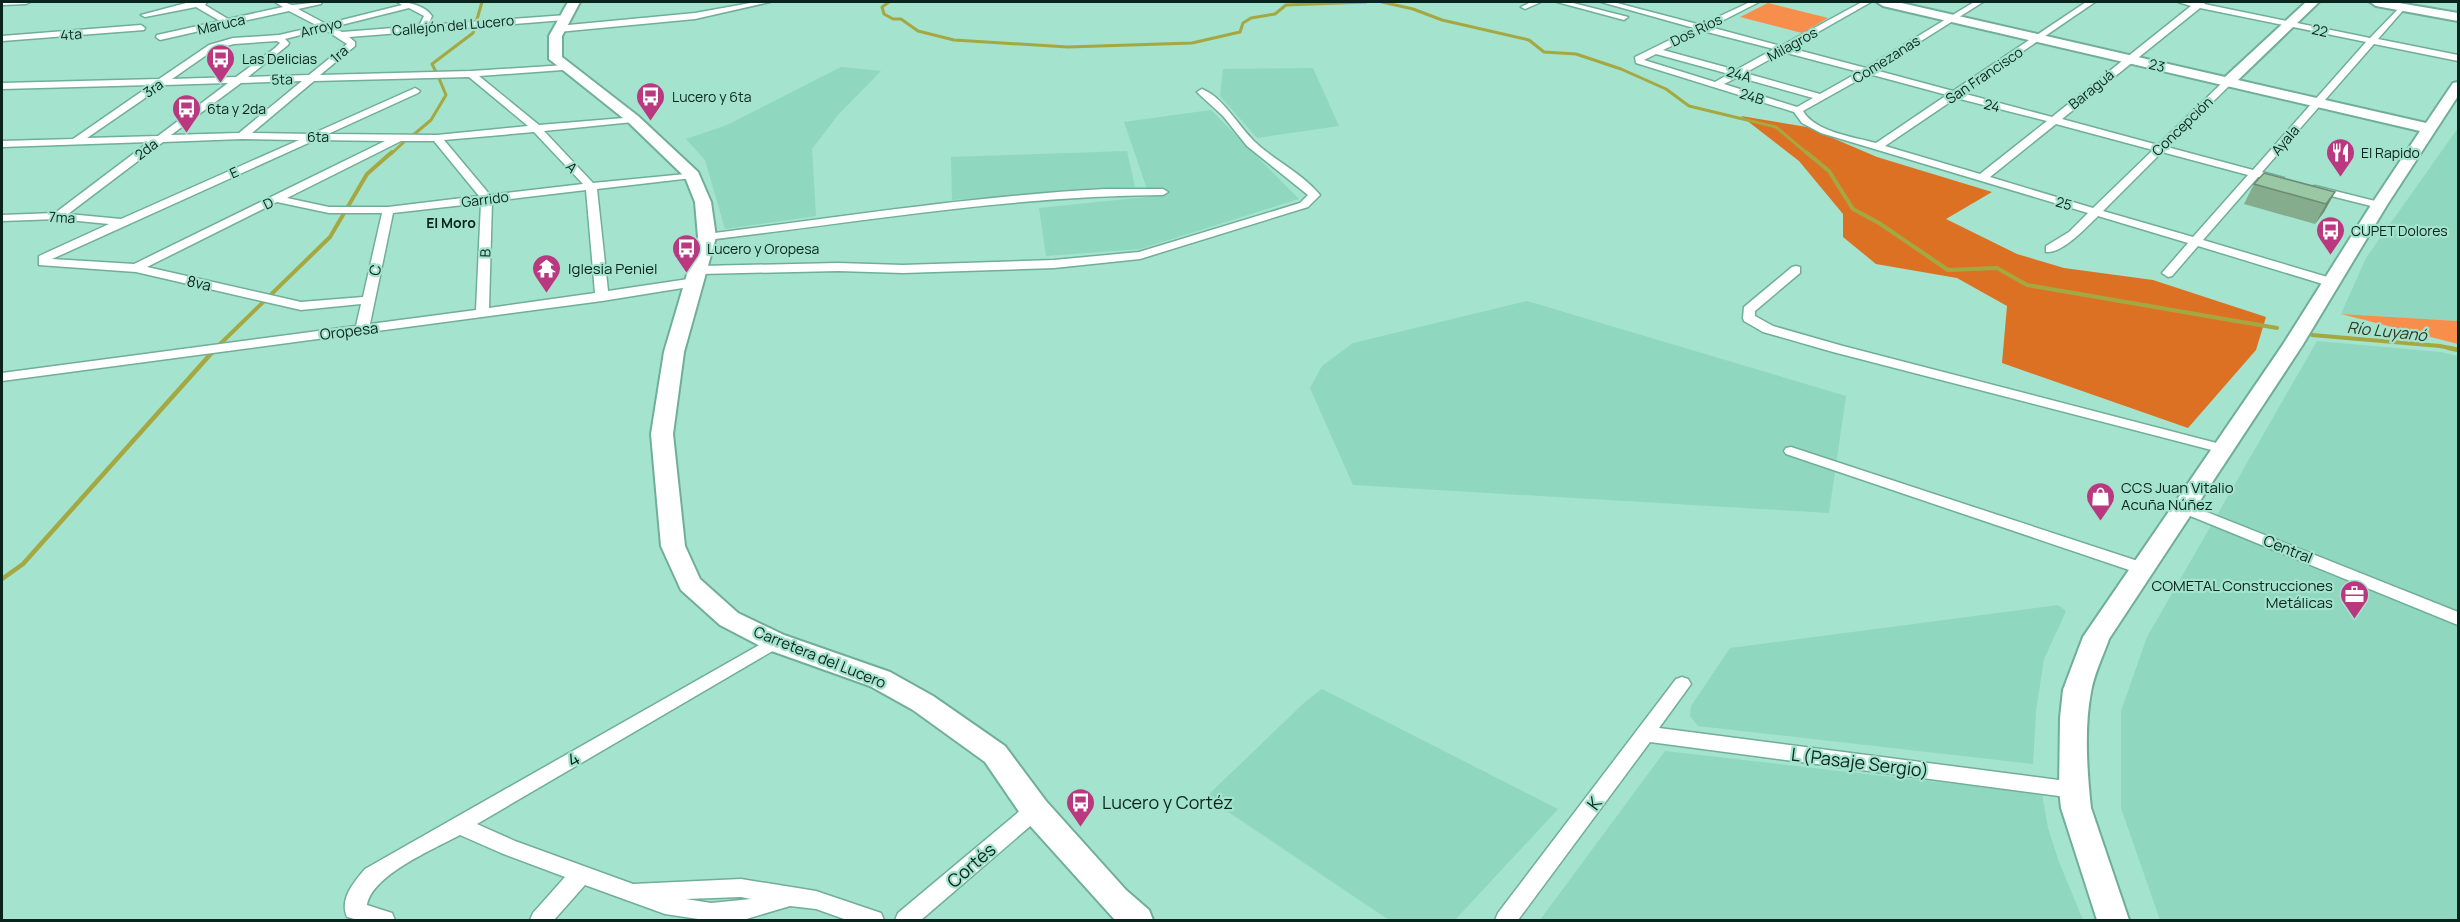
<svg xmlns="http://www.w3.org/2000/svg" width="2460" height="922" font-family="Manrope,sans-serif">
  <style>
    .built { fill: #8fd7be }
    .green { fill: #f88e4b }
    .forest { fill: #dd7123 }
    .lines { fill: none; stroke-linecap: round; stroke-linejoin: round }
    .stream-far2 { stroke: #a5a840; stroke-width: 3 }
    .stream-far1 { stroke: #a5a840; stroke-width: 4 }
    .stream { stroke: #a5a840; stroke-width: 4.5 }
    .street-casing { stroke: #70ae99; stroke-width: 3 }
    .secondary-casing { stroke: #70ae99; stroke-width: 4 }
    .street { fill: #fff; fill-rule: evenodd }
    .secondary { fill: #fff; fill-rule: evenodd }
    .wall { fill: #84ac8d }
    .shaded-wall { fill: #6c8c73 }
    .building { fill: #9ac8a4; stroke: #6c8c73; stroke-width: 1.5 }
    .labels { text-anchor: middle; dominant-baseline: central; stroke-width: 4.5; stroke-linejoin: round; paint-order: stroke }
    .far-street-label { font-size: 14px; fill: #09241c; stroke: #a4e3cd }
    .far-poi-label { font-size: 14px; fill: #09241c; stroke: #a4e3cd; text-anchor: start }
    .far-neighbourhood-label { font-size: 14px; font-weight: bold; fill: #09241c; stroke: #a4e3cd }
    .poi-label { font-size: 15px; fill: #09241c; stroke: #a4e3cd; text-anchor: start }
    .street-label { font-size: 15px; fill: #09241c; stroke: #a4e3cd }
    .water-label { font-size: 16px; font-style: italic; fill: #35361f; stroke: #a4e3cd }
    .near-street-label { font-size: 18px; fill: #09241c; stroke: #a4e3cd }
    .near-poi-label { font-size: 18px; fill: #09241c; stroke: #a4e3cd; text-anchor: start }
  </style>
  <rect width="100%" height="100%" fill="#a4e3cd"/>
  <g class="built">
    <polygon points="841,67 881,71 838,115 812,149 816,216 725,229 705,160 686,139 727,125"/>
    <polygon points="1313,68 1339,126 1257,138 1220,96 1223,69"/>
    <polygon points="1211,110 1299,199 1140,249 1046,256 1039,208 1147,197 1146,186 1124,122"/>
    <polygon points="2458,128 2458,321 2341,314 2366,258"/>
    <polygon points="1127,151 1135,187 952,200 951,157"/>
    <polygon points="1527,301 1846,396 1829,513 1353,485 1310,388 1322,366 1353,343"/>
    <polygon points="2317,341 2441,352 2458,356 2458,920 2160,920 2121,808 2121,711 2147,637"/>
    <polygon points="2058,605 2066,611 2044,659 2036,711 2033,764 1698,726 1690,716 1691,706 1730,648"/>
    <polygon points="1322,689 1558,809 1455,920 1389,920 1206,797 1305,702"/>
    <polygon points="1665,751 2042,794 2048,828 2059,862 2083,920 1540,920"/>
  </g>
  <g class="green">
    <polygon points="1768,3 1828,18 1802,33 1740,17"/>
    <polygon points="2341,314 2458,321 2458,344"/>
  </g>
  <polygon class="forest" points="1741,116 1807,127 1877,157 1992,192 1946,219 2017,254 2064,268 2153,280 2266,317 2256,350 2188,428 2002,363 2007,306 1957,278 1876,264 1843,237 1843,214 1799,161"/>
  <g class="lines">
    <g class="stream-far2">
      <polyline points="889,2 882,7 884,14 893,19 901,19 918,31 954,40 1068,47 1192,43 1240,32 1243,23 1251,18 1275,14 1286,5 1366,2"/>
      <polyline points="1382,2 1413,9 1442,20 1529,40 1544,52 1576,54 1621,69 1666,89 1689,106 1776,127 1808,154"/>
      <polyline points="436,72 432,64 473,33 482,2"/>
      <polyline points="412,136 431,120 446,95 438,76"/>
      <polyline points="391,154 404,142"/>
    </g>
    <g class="stream-far1">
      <polyline points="1806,152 1829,171 1853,209 1879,223 1948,270 1997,268 2027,285 2277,328"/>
      <polyline points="2312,335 2440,346 2455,349"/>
      <polyline points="215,349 330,237 367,174 392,152"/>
    </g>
    <g class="stream">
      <polyline points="2449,348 2458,350"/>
      <polyline points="2,579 23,564 216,348"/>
    </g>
    <defs>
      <g id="street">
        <polygon points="2,2 30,2 26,4 2,5"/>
        <path d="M190,2H207L205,5L228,19L283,7L275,2H284L292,5L322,2L321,4L298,9L326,24L402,5L397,2C410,2 425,6 432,16L428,25L567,15V19L564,20L349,37L355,42V46L320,75L471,71L566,65L568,67L563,70L479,76L539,125L636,117L638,119L633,122L544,131L593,183L696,173L697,175L692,178L597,189L608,291L695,278L701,282L695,286L602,301L2,381V373L356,326L361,304L301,310L136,272L39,265V256L109,224L58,219L2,221V215L55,213L149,142L2,147V141L73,139L151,85L2,89V83L159,79L209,45L233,38L279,35L318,26L289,11L234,23L230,27L226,25L160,40L156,37L157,35L220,21L196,7L145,17L141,15ZM409,8L424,16L419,26L342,32L333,27ZM324,29L347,44L309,75L248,77L288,45L289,43L285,39ZM277,41L280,43L275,48L236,77L172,79L215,49L234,44ZM469,77L528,126L437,135L328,134L418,93L420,91L415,88L312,134L252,133L314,81ZM302,81L239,133L171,135L241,83ZM228,83L158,136L87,138L164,85ZM534,132L583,184L490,195L444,140ZM242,139L299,140L121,219L68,214L163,142ZM315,140L385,141L134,264L52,259ZM401,141H434L479,196L388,207H329L287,198ZM586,190L595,293L489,308L492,201ZM277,202L329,213H382L363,297L301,302L147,267ZM481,203L476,310L370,324L393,213Z"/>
        <polygon points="756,2 770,2 695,19 558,32 554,29 558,26 695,13"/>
        <polygon points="1531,2 1541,2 1525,9 1521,7"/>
        <polygon points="1557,2 1569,2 1628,17 1624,20"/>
        <path d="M1601,2H1613L1701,25L1750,2H1759L1710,27L1781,46L1862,2H1871L1790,48L1866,68L1974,2H1983L1875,70L1953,91L2086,2H2095L1962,93L2052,117L2191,6L2178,2H2206L2204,4L2370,38L2402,5L2406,7L2378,39L2458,55V61L2374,44L2262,172L2284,178V182L2258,177L2203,240L2334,279L2336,282L2334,285H2326L2198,246L2172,276L2168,277L2162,273L2188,243L2098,216C2087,227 2062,254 2046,252V246L2069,232L2088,213L1821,133L1802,123L1794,112L1636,63L1635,57L1694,28ZM2200,8L2366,42L2253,170L2167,147L2231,84V80H2225L2158,145L2062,119ZM1703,31L1774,49L1736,70L1663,50ZM1783,52L1859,72L1820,94L1745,73ZM1656,54L1729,74L1715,82L1644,60ZM1869,74L1947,95L1876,143C1854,137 1815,132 1803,111ZM1738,77L1813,98L1797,107L1724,84ZM1956,98L2047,121L1980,174L1885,146ZM2056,124L2153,150L2093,208L1990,177ZM2162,152L2248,175L2193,237L2103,211Z"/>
        <polygon points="141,25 145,28 144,30 2,41 2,36"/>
        <path d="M1202,89C1224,98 1238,126 1255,142C1275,161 1302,173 1320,195L1308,207L1140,259L1054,268L903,273L838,271L700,274L694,270L700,266L838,263L903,265L1054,260L1139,252L1300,203L1308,195L1247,146L1223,116L1199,94L1197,92Z"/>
        <polygon points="2315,186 2383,203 2385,205 2379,208 2311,191 2311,187"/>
        <path d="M1106,189H1163L1168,192L1163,195C1009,196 859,222 707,240L701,237L707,234C840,217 972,196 1106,189Z"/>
        <polygon points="1796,266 1800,267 1800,273 1755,311 1755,316 1773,326 1843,346 2228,446 2230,449 2223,453 1833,352 1763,332 1744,321 1743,318 1744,307 1792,267"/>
        <polygon points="1791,447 2147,564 2149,568 2147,572 2135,572 1786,454 1784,451 1786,448"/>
        <polygon points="2184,503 2458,612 2458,625 2178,511 2176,508 2178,505"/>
        <path d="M775,636L781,638L784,642L781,646L477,824L515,841L633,884L741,879L816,891L881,913L884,920H847L816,909L790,906L743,920H705L665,914L585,885L554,920H530L533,913L565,877L501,853L460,835C434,849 372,875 367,905L392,913L395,920H358L347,917C339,899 354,882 365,869ZM741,897L751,899L711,903L686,899Z"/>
        <polygon points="1682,677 1688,679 1691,684 1659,728 2074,782 2081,784 2084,790 2081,796 2074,798 1650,742 1518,920 1495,920 1498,913 1676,679"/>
        <polygon points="1035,802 1042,804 1045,810 1042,816 921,920 895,920 898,913 1028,804"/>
      </g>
      <g id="secondary">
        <polygon points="568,2 580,2 562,36 562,57 638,116 698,172 711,202 716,237 684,352 673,434 685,546 700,579 738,613 784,635 890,672 933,696 1005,746 1046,801 1126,890 1149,910 1153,920 1115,920 1024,819 985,762 913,710 870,686 766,649 720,625 681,590 661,546 651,434 664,352 698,237 695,202 685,177 628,122 549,59 549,36"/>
        <path d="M1877,2H1897L2225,77L2306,2H2319L2238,80L2426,123L2453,83L2458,82V96L2387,205L2302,346L2109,639C2103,656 2094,674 2091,692C2084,728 2087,771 2091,808L2129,920H2097L2061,808L2059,790L2060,718L2063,690L2083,637L2282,346L2371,205L2420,131L1883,6Z"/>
        <polygon points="2370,2 2393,2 2458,13 2458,21 2376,6"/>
      </g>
    </defs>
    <use href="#street" class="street-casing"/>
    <use href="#secondary" class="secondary-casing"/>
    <use href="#street" class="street"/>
    <use href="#secondary" class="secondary"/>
  </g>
  <polygon class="wall" points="2254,184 2335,192 2324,212 2315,224 2244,204"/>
  <polygon class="shaded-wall" points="2335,192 2324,212 2315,224 2326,204"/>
  <polygon class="building" points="2264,173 2335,192 2326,204 2254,184"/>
  <defs>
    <symbol id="bus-pin" viewBox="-11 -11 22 30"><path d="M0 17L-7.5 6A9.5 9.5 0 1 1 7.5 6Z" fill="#ba387f" stroke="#a4e3cd"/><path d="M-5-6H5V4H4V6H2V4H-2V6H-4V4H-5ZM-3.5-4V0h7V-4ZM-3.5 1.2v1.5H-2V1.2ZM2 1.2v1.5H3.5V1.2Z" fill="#fff"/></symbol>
    <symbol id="restaurant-pin" viewBox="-11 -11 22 30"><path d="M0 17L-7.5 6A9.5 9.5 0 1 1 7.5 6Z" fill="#ba387f" stroke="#a4e3cd"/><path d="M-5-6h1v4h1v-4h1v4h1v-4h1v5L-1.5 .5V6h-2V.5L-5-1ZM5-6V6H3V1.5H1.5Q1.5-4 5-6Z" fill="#fff"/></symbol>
    <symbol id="temple-pin" viewBox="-11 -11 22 30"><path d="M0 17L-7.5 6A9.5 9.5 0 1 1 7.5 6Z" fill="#ba387f" stroke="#a4e3cd"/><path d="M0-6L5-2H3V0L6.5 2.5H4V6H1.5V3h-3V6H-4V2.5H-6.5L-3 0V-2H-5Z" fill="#fff"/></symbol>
    <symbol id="shop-pin" viewBox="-11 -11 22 30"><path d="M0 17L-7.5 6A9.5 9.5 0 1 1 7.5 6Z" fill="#ba387f" stroke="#a4e3cd"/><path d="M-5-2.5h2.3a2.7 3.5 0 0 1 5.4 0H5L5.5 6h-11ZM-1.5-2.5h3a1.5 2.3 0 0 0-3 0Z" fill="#fff"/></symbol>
    <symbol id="office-pin" viewBox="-11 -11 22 30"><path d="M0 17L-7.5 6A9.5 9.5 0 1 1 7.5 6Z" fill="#ba387f" stroke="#a4e3cd"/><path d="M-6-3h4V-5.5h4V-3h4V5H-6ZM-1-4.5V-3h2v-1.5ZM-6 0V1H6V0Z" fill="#fff"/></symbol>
  </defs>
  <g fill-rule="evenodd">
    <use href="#bus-pin" x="204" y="42" width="33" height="45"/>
    <use href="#bus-pin" x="634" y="80" width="33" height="45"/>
    <use href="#bus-pin" x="170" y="92" width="33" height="45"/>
    <use href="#restaurant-pin" x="2324" y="136" width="33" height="45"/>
    <use href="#bus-pin" x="2314" y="214" width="33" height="45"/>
    <use href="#bus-pin" x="670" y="232" width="33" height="45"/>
    <use href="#temple-pin" x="530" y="252" width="33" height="45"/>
    <use href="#shop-pin" x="2084" y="480" width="33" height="45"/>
    <use href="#office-pin" x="2338" y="578" width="33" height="45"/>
    <use href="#bus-pin" x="1064" y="786" width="33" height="45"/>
  </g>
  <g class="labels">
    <g class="far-street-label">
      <text transform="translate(221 24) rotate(-13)">Maruca</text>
      <text transform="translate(453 25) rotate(-5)">Callejón del Lucero</text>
      <text transform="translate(321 27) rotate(-14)">Arroyo</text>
      <text transform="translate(1696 30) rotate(-26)">Dos Ríos</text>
      <text transform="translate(2320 30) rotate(12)">22</text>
      <text transform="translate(71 34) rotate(-4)">4ta</text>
      <text transform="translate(1792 44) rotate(-29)">Milagros</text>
      <text transform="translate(339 54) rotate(-41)">1ra</text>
      <text transform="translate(1886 59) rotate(-32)">Comezanas</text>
      <text transform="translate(2157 65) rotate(13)">23</text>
      <text transform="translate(1739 74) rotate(16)">24A</text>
      <text transform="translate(1984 75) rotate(-34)">San Francisco</text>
      <text transform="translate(282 79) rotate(-2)">5ta</text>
      <text transform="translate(153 88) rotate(-35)">3ra</text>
      <text transform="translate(2091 89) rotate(-39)">Baraguá</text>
      <text transform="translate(1752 96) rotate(17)">24B</text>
      <text transform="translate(1992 105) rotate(14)">24</text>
      <text transform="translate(2182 126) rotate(-44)">Concepción</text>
      <text x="318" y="136">6ta</text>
      <text transform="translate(2285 140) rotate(-50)">Ayala</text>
      <text transform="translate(146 149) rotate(-37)">2da</text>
      <text transform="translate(572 167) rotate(47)">A</text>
      <text transform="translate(234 172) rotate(-24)">E</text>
      <text transform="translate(485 199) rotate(-7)">Garrido</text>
      <text transform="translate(268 203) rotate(-26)">D</text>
      <text transform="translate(2064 203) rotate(16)">25</text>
      <text transform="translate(62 217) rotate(3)">7ma</text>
      <text transform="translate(485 253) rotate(-88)">B</text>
    </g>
    <g class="far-poi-label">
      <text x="242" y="58">Las Delicias</text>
      <text x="672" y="96">Lucero y 6ta</text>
      <text x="207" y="108">6ta y 2da</text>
      <text x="2361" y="152">El Rapido</text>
      <text x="2351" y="230">CUPET Dolores</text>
      <text x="707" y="248">Lucero y Oropesa</text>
    </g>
    <g class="far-neighbourhood-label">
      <text x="451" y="222">El Moro</text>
    </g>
    <g class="poi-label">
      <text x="568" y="268">Iglesia Peniel</text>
      <text x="2121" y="487">CCS Juan Vitalio<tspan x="2121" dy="17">Acuña Núñez</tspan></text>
      <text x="2333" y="585" text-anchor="end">COMETAL Construcciones<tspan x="2333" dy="17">Metálicas</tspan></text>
    </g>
    <g class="street-label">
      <text transform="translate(375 270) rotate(-78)">C</text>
      <text transform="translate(199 283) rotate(13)">8va</text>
      <text transform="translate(349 331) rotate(-7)">Oropesa</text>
      <text transform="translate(2288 549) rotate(22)">Central</text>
      <text transform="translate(820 657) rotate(22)">Carretera del Lucero</text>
    </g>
    <g class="water-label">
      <text transform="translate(2387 331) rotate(6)">Río Luyanó</text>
    </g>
    <g class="near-street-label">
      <text transform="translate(573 759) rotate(-30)">4</text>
      <text transform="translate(1860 762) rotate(7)">L (Pasaje Sergio)</text>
      <text transform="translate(1594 803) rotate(-53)">K</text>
      <text transform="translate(971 865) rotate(-41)">Cortés</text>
    </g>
    <g class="near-poi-label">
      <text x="1102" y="802">Lucero y Cortéz</text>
    </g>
  </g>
  <rect width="2460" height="922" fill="none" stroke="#09241c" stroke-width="6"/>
</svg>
